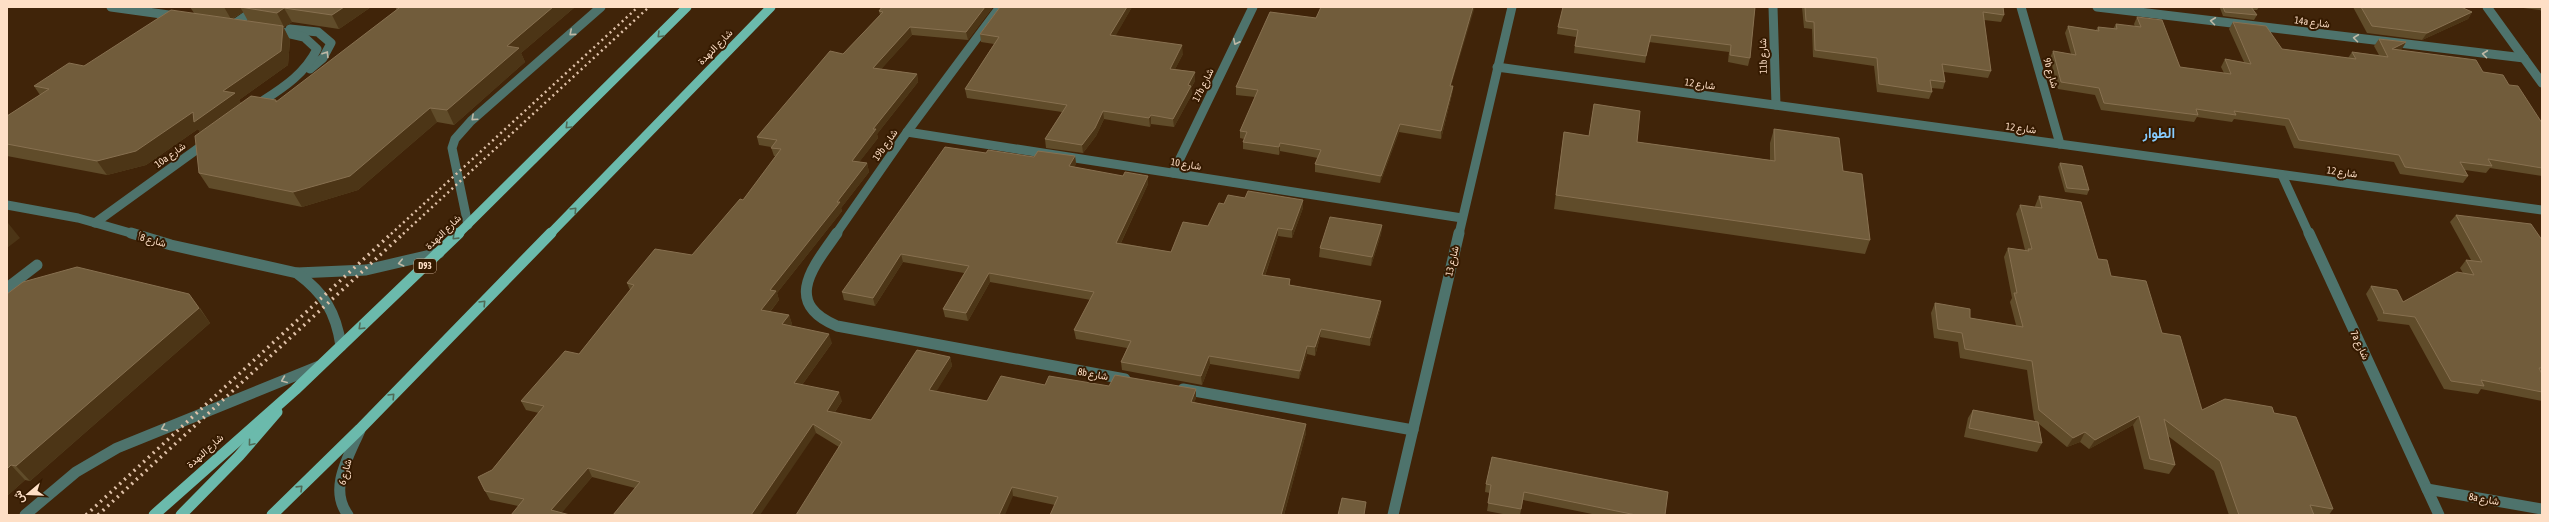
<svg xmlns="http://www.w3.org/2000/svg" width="2549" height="522" font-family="'Asap Condensed',Vazirmatn,sans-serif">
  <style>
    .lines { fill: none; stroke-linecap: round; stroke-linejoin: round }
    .street-far1 { stroke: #4e736c; stroke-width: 9 }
    .street { stroke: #4e736c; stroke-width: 11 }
    .primary-far1 { stroke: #6bbaac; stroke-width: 9 }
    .primary { stroke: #6bbaac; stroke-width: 11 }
    .rail-far1 { stroke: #e0c2a9; stroke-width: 2.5; stroke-dasharray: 2 3.5; stroke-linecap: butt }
    .rail { stroke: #e0c2a9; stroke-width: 3.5; stroke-dasharray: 2 4.5; stroke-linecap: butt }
    .wall { fill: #604c2a; fill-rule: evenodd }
    .shaded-wall { fill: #4c3516 }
    .building { fill: #715c3b; stroke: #877050 }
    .oneway { stroke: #c0b9a6 }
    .oneway2 { stroke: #506a56 }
    .labels { text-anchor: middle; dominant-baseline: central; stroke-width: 4; stroke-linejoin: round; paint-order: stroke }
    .shield { fill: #351a00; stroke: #c2a48b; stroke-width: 1 }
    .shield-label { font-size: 9px; font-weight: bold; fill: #fedfc6 }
    .street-label { font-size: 10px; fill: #fedfc6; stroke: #351a00 }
    .district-label { font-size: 14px; font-weight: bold; fill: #86cbfe; stroke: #351a00 }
  </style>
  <rect width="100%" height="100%" fill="#402409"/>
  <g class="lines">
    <g class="street-far1">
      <polyline points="111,7 176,16"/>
      <polyline points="1773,7 1776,105"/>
      <polyline points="2021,7 2060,144"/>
      <polyline points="2097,7 2524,58"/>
      <polyline points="2487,7 2542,83"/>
      <polyline points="233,25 259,7"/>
      <polyline points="290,29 318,32 331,43 323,58 310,69"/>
      <polyline points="1497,67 2542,210"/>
      <path d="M255,106C279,90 304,76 317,49L304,37L273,30"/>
      <polyline points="907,132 1462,218"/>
      <polyline points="1173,173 1253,7"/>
      <polyline points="2282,175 2309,234"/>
      <polyline points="7,205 78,218 134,234"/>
      <polyline points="95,223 207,142"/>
      <polyline points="468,225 452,148 455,139 471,121 601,7"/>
      <polyline points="836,234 907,132 1000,7"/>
      <polyline points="1459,234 1512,7"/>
    </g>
    <g class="street">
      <polyline points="131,233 171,245 297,273 366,270 439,253"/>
      <path d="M837,233C813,267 782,303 837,326L1125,379"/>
      <polyline points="2309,233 2439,515"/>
      <path d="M297,273C324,293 336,312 341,346"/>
      <polyline points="7,288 37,265"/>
      <polyline points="1183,389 1413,430"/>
      <polyline points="2427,489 2542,509"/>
      <polyline points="25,515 76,472 117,448 319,366"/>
      <path d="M348,515C328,489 349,456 360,430"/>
      <polyline points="1393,515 1459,233"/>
    </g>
    <g class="primary-far1">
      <polyline points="458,234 687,7"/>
      <polyline points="550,234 771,7"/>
    </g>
    <g class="primary">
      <polyline points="154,515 295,390 459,233"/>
      <polyline points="181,515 239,456 277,412"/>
      <polyline points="272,515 360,429 551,233"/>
    </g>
    <g class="rail-far1">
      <polyline points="391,234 638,7"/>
      <polyline points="403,234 649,7"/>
    </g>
    <g class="rail">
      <polyline points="86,515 392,233"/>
      <polyline points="98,515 404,233"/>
    </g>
  </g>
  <g class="wall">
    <path d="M190,7H371L339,29L292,22L284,27H283L290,40L288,65L239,100L241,103L276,100L277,102L397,10L395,7H575L521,53L525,62L454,125L437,122L358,190L302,207L209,188L199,173L200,132L198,129L146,165L107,175L7,156V116L40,95L34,86L84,66L194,13ZM243,12L248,21L232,19Z"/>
    <polygon points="882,7 993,7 968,40 912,35 881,69 917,74 918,82 877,134 878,138 859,162 867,163 869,172 841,208 842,211 777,293 779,300 770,312 789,315 792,324 790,326 832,343 802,385 842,401 835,412 871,420 950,357 952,366 936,391 987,401 1045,385 1109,386 1196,398 1194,402 1306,433 1284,515 1050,515 1055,505 1013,496 839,447 816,433 635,488 592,477 561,513 518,506 490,500 485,491 492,470 539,413 526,410 521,401 579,354 630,290 627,283 692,255 743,200 776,156 774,156 771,147 759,145 757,137 843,54 880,15 879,11"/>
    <polygon points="1000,7 1132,7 1115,36 1183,54 1175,69 1195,72 1195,81 1191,88 1192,94 1174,127 1151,124 1150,127 1104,119 1096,136 1083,153 1046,148 1045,139 1062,112 967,98 965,89 994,44 981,42 980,34"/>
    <polygon points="1755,7 1750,58 1748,66 1728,62 1729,52 1649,42 1645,63 1574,53 1576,37 1557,34 1558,27"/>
    <polygon points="1802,7 2003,7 2004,15 2001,22 1984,20 1991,71 1988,78 1944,72 1945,82 1943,89 1931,88 1932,92 1929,99 1877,92 1874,66 1813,57 1812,29 1804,28"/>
    <polygon points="2214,7 2259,7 2257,10 2253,10 2257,15 2254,20 2223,16 2220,8"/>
    <polygon points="2353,7 2461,7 2472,12 2468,19 2422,40 2367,33"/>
    <polygon points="2515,7 2542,7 2542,12 2540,10"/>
    <polygon points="2137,17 2180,67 2224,73 2221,67 2225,59 2244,62 2229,29 2233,22 2282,49 2348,58 2352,52 2379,55 2374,46 2379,39 2406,42 2401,50 2483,72 2509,85 2542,123 2542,176 2490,168 2486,173 2465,170 2468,176 2463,183 2400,174 2394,162 2294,148 2285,126 2234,119 2232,122 2197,117 2194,122 2101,110 2095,95 2058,89 2050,58 2053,51 2071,54 2065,33 2068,26 2096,30 2098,27 2113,29 2116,24 2135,27 2134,24"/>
    <polygon points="1453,86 1452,94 1441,139 1399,132 1380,183 1315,172 1315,164 1318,158 1280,151 1279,155 1243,149 1243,142 1244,139 1240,138 1240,131 1255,97 1236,95 1236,87"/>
    <polygon points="1594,104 1637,142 1770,160 1770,143 1774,129 1843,171 1870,240 1865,254 1554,209 1562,146 1564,132 1589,136"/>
    <polygon points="986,153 1034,157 1075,156 1076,164 1074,167 1148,184 1121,243 1171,252 1208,226 1224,204 1303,208 1292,238 1278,236 1265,276 1290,279 1290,285 1381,301 1380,309 1370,346 1320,337 1315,356 1307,354 1299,379 1210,364 1202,385 1122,370 1121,362 1127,348 1076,339 1074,330 1091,300 990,282 968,321 945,317 943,309 964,273 903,262 875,306 844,300 842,292"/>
    <polygon points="2060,163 2089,190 2087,195 2065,192 2058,167"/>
    <polygon points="2039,196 2098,259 2111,276 2162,333 2202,410 2274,413 2333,509 2329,515 2229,515 2214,471 2168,436 2175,465 2169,474 2144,469 2133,425 2089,449 2080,442 2067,447 2039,424 2042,443 2037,452 1964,437 1968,418 1973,410 2036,422 2034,419 2027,370 1960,358 1958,342 1934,338 1931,313 1935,303 1970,318 2016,325 2010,302 2012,298 2004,257 2008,248 2025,250 2016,214 2020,205 2035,207 2035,206"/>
    <polygon points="2456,215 2542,240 2542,401 2481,389 2478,394 2444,389 2409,325 2377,321 2378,319 2366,294 2371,286 2403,302 2463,273 2460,268 2466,260 2471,260 2450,222"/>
    <polygon points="1382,225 1381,234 1371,266 1319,257 1320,248"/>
    <polygon points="7,294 200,308 210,323 30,481 25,480 7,496"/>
    <polygon points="1486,484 1665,515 1597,515 1523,500 1520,515 1508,515 1487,511 1490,493 1485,492"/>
  </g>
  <g class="shaded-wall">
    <polygon points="224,7 250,7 240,7 243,12 231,19"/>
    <polygon points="344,7 371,7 339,29 332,15"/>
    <polygon points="553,7 575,7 521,53 525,62 454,125 447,110 507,46"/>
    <polygon points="985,7 993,7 968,40 966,32"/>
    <polygon points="1127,7 1132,7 1111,44 1110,35"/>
    <polygon points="1473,7 1475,7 1449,93 1450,86"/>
    <polygon points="284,8 292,22 284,27 277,13"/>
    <polygon points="2472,12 2468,19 2422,40 2427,33"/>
    <polygon points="283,26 290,40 288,65 239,100 243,107 203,137 198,129 146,165 107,175 97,161 193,112 223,91"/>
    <polygon points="910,27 912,35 875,76 873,68"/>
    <polygon points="2406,42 2402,49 2388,56 2392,49"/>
    <polygon points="1182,45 1183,54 1171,77 1170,69"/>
    <polygon points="1195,72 1195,81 1191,88 1192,94 1174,127 1173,119 1188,85"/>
    <polygon points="917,74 918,82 877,134 878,138 854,169 852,161 873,129"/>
    <polygon points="1453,86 1452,94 1441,139 1441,131"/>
    <polygon points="430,108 437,122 358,190 302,207 293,192"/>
    <polygon points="1103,111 1104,119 1096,136 1083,153 1082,145"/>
    <polygon points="1151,115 1151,124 1150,127 1149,118"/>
    <polygon points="1400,124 1399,132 1380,183 1381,176"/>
    <polygon points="1280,143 1280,151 1279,155 1279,147"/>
    <polygon points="1075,156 1076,164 1070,175 1069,166"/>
    <polygon points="867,163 869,172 841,208 842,211 777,293 779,300 764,319 761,310 770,290"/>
    <polygon points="1148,176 1148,184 1117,251 1116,243"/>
    <polygon points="1303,200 1303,208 1292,238 1292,230"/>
    <polygon points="8,223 20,238 7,248 7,224"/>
    <polygon points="1382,225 1381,234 1371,266 1372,257"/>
    <polygon points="1278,228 1278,236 1262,284 1262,275"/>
    <polygon points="901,254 903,262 875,306 873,298"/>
    <polygon points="989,273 990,282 968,321 966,313"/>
    <polygon points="189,294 210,323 30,481 16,466"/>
    <polygon points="1381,301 1380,309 1370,346 1370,338"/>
    <polygon points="789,315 792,324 785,333 782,324"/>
    <polygon points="1321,329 1320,337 1315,356 1315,347"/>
    <polygon points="829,334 832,343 797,392 794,383"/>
    <polygon points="1307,346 1307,354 1299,379 1300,371"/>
    <polygon points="1209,356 1210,364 1202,385 1201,376"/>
    <polygon points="950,357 952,366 932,399 929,390"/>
    <polygon points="1196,389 1196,398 1191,411 1191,402"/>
    <polygon points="839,392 842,401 830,419 827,411"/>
    <polygon points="2139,416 2133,425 2089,449 2095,440"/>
    <polygon points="813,424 816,433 760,515 751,515"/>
    <polygon points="1306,424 1306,433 1284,515 1281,515"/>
    <polygon points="2085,432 2080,442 2067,447 2073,438"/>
    <polygon points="11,465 25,480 7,496 7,469"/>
    <polygon points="588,468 592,477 560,515 551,510"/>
    <polygon points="1012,487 1013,496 1005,515 999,515"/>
  </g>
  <g class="building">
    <polygon points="240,7 344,7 332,15 284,8 277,13"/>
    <polygon points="398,7 553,7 507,46 519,48 447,110 430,108 350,176 293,192 199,173 195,136 251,96 276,100 276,102 399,8"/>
    <polygon points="882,7 985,7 966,32 910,27 873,68 917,74 873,129 876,129 852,161 867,163 837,202 840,202 770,290 776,291 761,310 789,315 782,324 829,334 794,383 839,392 827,411 871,420 917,350 950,357 929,390 987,401 1001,376 1045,385 1049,376 1109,386 1115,375 1196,389 1191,402 1306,424 1281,515 1050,515 1058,497 1012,487 999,515 796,515 842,442 813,424 751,515 613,515 640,482 588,468 551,510 570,515 511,515 524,499 485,491 478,477 492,470 544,406 521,401 565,351 579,354 634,285 627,283 655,249 692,255 740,199 743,200 781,149 771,148 777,140 757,137 830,51 843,54 883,12 879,11"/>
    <polygon points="1000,7 1127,7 1110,35 1182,45 1170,69 1195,72 1188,85 1191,86 1173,119 1151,115 1149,118 1103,111 1095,128 1082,145 1045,139 1067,105 965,89 999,37 980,34"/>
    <polygon points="1321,7 1473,7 1450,86 1453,86 1441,131 1400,124 1381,176 1315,164 1321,150 1280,143 1279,147 1243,142 1247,132 1240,131 1258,90 1236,87 1270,12 1316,18"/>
    <polygon points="1563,7 1755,7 1750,58 1730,55 1731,45 1651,35 1646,56 1575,46 1578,30 1558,27"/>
    <polygon points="1805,7 2003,7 2004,15 1983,12 1991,71 1942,64 1945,82 1930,80 1932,92 1879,84 1877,58 1815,50 1814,22 1806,21"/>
    <polygon points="2223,7 2251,7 2257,15 2225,12"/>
    <polygon points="2361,7 2461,7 2472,12 2427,33 2372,26"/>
    <polygon points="171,10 283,26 281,51 223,91 235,93 194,122 193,112 136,151 97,161 7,144 7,116 49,89 34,86 69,63 84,66"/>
    <polygon points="2137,17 2162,20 2180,67 2231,74 2225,59 2251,64 2233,22 2266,26 2282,49 2356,59 2352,52 2388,57 2379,39 2406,42 2392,49 2476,60 2483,72 2503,75 2509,85 2518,86 2542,123 2542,168 2488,159 2492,166 2460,162 2468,176 2405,167 2399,155 2299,140 2289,119 2234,111 2236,115 2196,109 2198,115 2104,103 2099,88 2061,82 2053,51 2076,55 2068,26 2099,31 2098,27 2117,29 2116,24 2141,27"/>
    <polygon points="1594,104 1640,111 1637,142 1775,161 1774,129 1839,138 1843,171 1862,174 1870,240 1556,195 1564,132 1589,136"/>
    <polygon points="945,147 986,153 988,150 1034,157 1038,151 1075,156 1069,166 1123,176 1125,172 1148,176 1116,243 1171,252 1183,222 1208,226 1219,203 1224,204 1228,195 1245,198 1248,191 1303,200 1292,230 1278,228 1262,275 1290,279 1289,285 1381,301 1370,338 1321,329 1315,347 1307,346 1300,371 1209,356 1201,376 1121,362 1131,341 1074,330 1094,292 989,273 966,313 943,309 969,266 901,254 873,298 842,292"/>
    <polygon points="2060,163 2082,166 2089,190 2067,188"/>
    <polygon points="2039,196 2081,202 2098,259 2107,260 2111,276 2146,281 2162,333 2180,336 2202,410 2225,399 2272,407 2274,413 2296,417 2333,509 2310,505 2314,515 2239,515 2220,461 2164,419 2175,465 2150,459 2139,416 2095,440 2085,432 2073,438 2039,410 2032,361 1965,349 1962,333 1938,329 1935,303 1970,309 1970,318 2023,327 2014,293 2017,293 2008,248 2029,251 2028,249 2032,249 2020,205 2042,208"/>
    <polygon points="2456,215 2531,224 2542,240 2542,368 2539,368 2542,374 2542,392 2481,380 2484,386 2451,381 2415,317 2383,313 2384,312 2371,286 2397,290 2403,302 2457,272 2474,275 2466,260 2482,262"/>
    <polygon points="1330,217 1382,225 1372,257 1320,248"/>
    <polygon points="77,267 189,294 199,308 16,466 11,465 7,469 7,294 23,282"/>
    <polygon points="1973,410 2038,422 2042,443 1969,428"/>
    <polygon points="1492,457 1668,492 1665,515 1636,515 1524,492 1521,509 1488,503 1491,485 1486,484"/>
    <polygon points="1342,498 1366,502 1364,515 1338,515"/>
  </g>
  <defs><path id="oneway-chevron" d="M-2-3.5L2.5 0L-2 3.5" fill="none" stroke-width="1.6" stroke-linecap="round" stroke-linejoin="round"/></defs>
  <g class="oneway">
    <use href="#oneway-chevron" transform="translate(2213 21) rotate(-173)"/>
    <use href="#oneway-chevron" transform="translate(572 33) rotate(139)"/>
    <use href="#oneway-chevron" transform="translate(2356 38) rotate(-173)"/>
    <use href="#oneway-chevron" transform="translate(1236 42) rotate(116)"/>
    <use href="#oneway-chevron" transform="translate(326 54) rotate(-58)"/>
    <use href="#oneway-chevron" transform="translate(2485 54) rotate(-173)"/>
    <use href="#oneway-chevron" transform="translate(474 118) rotate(138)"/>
    <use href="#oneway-chevron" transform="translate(401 263) rotate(167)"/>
    <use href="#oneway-chevron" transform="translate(284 380) rotate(158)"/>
    <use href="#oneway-chevron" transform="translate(164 428) rotate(158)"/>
  </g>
  <g class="oneway2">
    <use href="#oneway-chevron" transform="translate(660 35) rotate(135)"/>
    <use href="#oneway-chevron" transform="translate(568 126) rotate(135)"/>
    <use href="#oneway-chevron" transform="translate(574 210) rotate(-46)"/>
    <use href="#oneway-chevron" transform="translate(455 237) rotate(136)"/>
    <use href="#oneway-chevron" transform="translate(483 303) rotate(-46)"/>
    <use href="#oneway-chevron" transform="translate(361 327) rotate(136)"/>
    <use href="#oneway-chevron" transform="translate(392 396) rotate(-46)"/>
    <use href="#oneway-chevron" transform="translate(251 443) rotate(130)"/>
    <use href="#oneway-chevron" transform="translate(300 488) rotate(-44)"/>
  </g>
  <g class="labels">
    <rect class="shield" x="414" y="259" width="22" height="14" rx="3"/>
    <g class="shield-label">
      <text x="425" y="266">D93</text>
    </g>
    <g class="street-label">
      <text transform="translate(2312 22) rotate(7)">14a شارع</text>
      <text transform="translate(715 47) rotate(-46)">شارع النهدة</text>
      <text transform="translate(1763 56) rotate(-91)">11b شارع</text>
      <text transform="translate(2051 73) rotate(74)">9b شارع</text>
      <text transform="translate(1700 84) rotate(8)">شارع 12</text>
      <text transform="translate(1203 85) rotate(-64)">17b شارع</text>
      <text transform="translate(2021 128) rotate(7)">شارع 12</text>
      <text transform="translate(885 145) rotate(-55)">19b شارع</text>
      <text transform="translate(170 155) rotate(-36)">10a شارع</text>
      <text transform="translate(1186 164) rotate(9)">شارع 10</text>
      <text transform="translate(2342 172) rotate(8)">شارع 12</text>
      <text transform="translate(443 232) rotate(-44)">شارع النهدة</text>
      <text transform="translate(152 240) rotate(15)">شارع 8أ</text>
      <text transform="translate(1452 261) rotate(-77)">شارع 13</text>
      <text transform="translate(2360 345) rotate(65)">7a شارع</text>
      <text transform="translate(1093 374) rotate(10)">8b شارع</text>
      <text transform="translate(205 451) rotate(-42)">شارع النهدة</text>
      <text transform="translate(345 472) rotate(-76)">شارع 6</text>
      <text transform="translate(2484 499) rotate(10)">8a شارع</text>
    </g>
    <g class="district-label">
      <text x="2159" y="133">الطوار</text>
    </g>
  </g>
  <rect width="2549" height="522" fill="none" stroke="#fedfc6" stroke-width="16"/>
  <g transform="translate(28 494) rotate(251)" stroke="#351a00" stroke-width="3" paint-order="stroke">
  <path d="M0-3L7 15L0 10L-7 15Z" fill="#fedfc6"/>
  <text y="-6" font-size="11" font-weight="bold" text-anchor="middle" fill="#fedfc6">ش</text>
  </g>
</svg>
